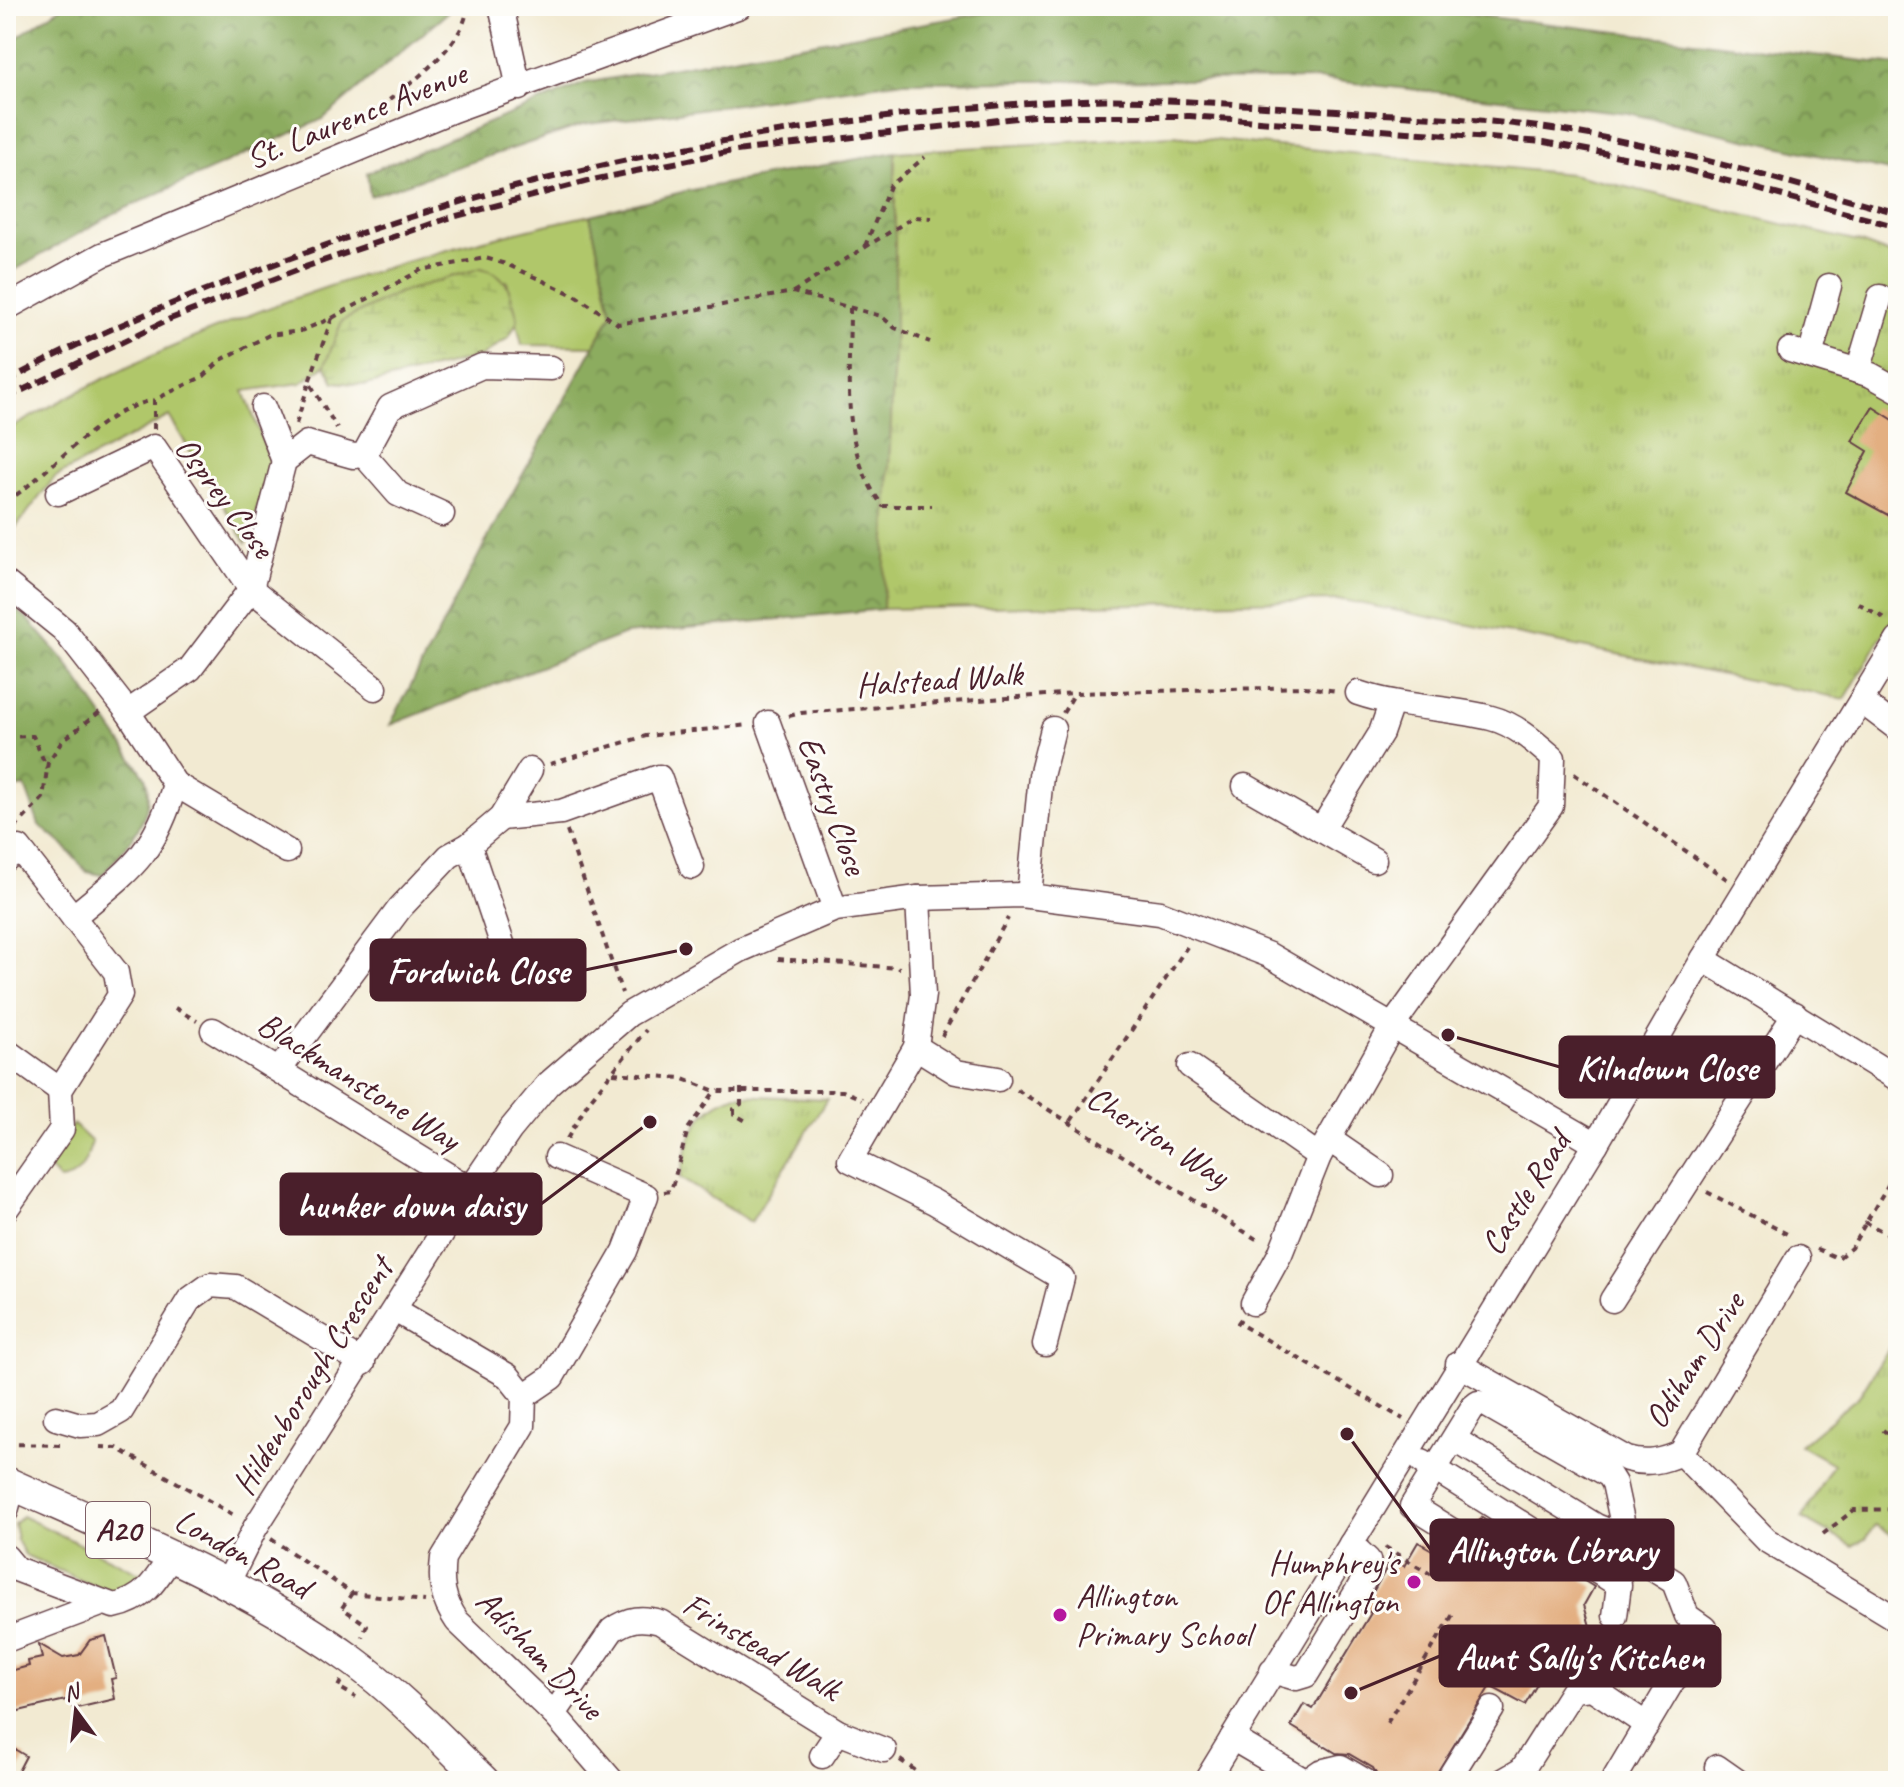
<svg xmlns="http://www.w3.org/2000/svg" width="1904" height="1787" font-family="Caveat,sans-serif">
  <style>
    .green { fill: #b0c76b; stroke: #7d734b; stroke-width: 2 }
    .forest { fill: url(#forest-crowns); stroke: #6b6645; stroke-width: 2 }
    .wetland { fill: url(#wetland-marsh); stroke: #7d734b; stroke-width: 2 }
    .park { fill: url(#park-tufts); stroke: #7d734b; stroke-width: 2 }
    .building { fill: #e3af81 }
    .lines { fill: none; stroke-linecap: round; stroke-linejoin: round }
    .minor-casing { stroke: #633d44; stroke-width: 27 }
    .major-casing { stroke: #633d44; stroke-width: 33 }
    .path { stroke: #633d44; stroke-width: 4; stroke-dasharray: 6 6; stroke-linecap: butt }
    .minor { stroke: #fff; stroke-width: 24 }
    .major { stroke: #fff; stroke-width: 30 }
    .rail { stroke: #4a1f2b; stroke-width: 6; stroke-dasharray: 12 6; stroke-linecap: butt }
    .poi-dot { fill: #b5179e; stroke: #fdfcf7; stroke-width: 3 }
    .labels { text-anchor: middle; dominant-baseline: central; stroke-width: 6; stroke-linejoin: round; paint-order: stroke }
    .shield { fill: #fdfcf7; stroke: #806168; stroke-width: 2 }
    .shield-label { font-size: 32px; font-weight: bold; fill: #4a1f2b }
    .street-label { font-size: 34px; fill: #4a1f2b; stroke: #fdfcf7 }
    .poi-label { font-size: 34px; fill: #4a1f2b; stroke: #fdfcf7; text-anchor: end }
    .leader { fill: none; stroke: #4a1f2b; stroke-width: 3 }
    .callout-dot { fill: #4a1f2b; stroke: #fdfcf7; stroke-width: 3 }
    .callout { fill: #4a1f2b; stroke: #4a1f2b; stroke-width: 3 }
    .callout-label { font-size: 36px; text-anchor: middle; font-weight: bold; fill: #fff }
  </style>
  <defs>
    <pattern id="forest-crowns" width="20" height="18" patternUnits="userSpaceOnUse" patternTransform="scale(2)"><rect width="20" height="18" fill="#8cac5f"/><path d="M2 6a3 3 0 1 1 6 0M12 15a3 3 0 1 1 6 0" fill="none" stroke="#748b4f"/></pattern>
    <pattern id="wetland-marsh" width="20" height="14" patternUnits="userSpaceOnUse" patternTransform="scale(2)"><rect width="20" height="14" fill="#b0c76b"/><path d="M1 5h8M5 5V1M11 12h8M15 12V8" fill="none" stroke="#99aa5d"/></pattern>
    <pattern id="park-tufts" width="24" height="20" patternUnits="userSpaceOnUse" patternTransform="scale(2)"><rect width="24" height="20" fill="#b0c76b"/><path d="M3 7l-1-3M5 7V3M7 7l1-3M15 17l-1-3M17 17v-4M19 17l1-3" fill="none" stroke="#99aa5d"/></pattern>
  </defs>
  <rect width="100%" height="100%" fill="#fdfcf7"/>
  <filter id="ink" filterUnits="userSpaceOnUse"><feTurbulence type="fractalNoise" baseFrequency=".0125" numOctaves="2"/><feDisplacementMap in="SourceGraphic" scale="16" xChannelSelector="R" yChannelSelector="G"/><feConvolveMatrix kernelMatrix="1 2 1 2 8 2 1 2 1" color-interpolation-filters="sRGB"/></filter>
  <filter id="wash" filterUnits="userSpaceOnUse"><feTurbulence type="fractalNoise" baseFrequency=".006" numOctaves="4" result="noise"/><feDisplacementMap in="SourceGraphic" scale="32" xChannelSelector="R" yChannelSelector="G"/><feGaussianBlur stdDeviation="1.8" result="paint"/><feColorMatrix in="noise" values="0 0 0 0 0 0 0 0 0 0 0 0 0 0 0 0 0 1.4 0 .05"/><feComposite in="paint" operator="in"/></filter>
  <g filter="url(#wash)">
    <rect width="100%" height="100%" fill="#f2ead2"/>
    <g class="green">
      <path d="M590,215L612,314L594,346L522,345L507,281L365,311L342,321L325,365L301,383L244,391L271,463L246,543L169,416L55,477L6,540V431C187,326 385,259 590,215Z"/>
      <path d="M73,1124L92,1142C86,1160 81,1179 59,1180L47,1166Z"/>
      <polygon points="22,1516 150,1578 118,1597 25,1555 17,1540 14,1524"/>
    </g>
    <g class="forest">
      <polygon points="63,6 452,6 453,8 323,119 115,213 6,275 6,45"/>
      <polygon points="1397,6 1898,65 1898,173 1628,113 1318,79 897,82 583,125 370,196 367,173 585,83 1017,7"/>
      <polygon points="895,152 895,328 883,609 625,634 390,725 492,530 612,314 590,215 686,191"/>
      <path d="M6,602L28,619L64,660L145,777C158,817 126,846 102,875L87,872L64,846L39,825L25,786L6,789Z"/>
    </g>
    <path class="wetland" d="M481,268C510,274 511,295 518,320L509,337L482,356L366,385L334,382L325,365L342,321L398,293Z"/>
    <g class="park">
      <polygon points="1173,136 1571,174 1858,242 1898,257 1898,609 1845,699 1343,600 883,609 895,328 895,152"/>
      <path d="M737,1095L827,1099L751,1222L680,1178C689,1139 694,1108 737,1095Z"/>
      <polygon points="1898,1334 1898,1538 1875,1525 1865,1539 1852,1546 1802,1518 1833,1464 1800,1445 1859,1396"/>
    </g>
    <g id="blocks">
      <g class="building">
        <polygon points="1873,407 1898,423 1898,493 1888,515 1846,492 1868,451 1852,441"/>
        <polygon points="1482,1517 1594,1587 1584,1605 1591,1630 1599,1636 1585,1661 1578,1656 1574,1663 1556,1652 1525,1705 1490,1686 1432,1781 1380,1781 1373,1768 1349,1754 1336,1753 1291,1726 1304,1704 1313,1709 1371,1613 1364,1608 1392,1558 1404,1566 1418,1542 1455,1563"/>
        <polygon points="106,1636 116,1678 111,1679 115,1699 73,1709 70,1699 6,1714 6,1672 29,1666 28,1661 42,1658 39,1644 63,1658 79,1655 90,1640"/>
        <polygon points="6,1744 26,1756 13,1781 6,1781"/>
      </g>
    </g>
  </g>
  <g filter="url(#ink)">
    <use href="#blocks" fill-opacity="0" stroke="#633d44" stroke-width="2"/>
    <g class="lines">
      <defs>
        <g id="minor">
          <polyline points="501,6 519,88"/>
          <polyline points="6,308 102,255 453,110 740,6"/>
          <polyline points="1790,350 1871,375 1898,390"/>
          <polyline points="1810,356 1829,286"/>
          <polyline points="1858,371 1880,297"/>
          <polyline points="263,407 284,461"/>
          <polyline points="364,455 398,494 442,514"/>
          <polyline points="58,493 154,447 251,589 375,688"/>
          <polyline points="6,583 64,630 128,712"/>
          <polyline points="1861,701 1898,729"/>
          <polyline points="768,723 835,909"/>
          <polyline points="175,784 287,851"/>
          <polyline points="1245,786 1374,860"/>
          <polyline points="501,818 561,812 659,777 692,867"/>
          <polyline points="1321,830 1381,733 1391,704"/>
          <polyline points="469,845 504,949"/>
          <path d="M6,859L19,848L73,917C129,870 154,857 175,784L128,712L190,669L251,589L284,461L307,443L353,456L364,455L390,407L482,366L551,368"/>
          <polyline points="1029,895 1041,776 1053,729"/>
          <polyline points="918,898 923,995 916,1047 850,1160 934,1202 1062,1278 1045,1344"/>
          <polyline points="1703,959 1898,1079"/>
          <polyline points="213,1030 470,1189"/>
          <polyline points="916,1047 956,1072 998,1079"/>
          <polyline points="6,1051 60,1090"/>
          <polyline points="1190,1066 1319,1156"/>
          <polyline points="279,1070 400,908 449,856 469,845 501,818 530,770"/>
          <polyline points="1330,1140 1381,1175"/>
          <polyline points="6,1209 62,1129 60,1090 120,995 116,972 73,917"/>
          <polyline points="1612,1300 1795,1014"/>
          <path d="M1253,1303L1280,1254L1319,1156L1393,1025L1551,806L1553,758C1535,742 1515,724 1491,718C1447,707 1402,708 1358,693"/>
          <path d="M395,1310L508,1376L524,1396L523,1426L443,1558C440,1583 442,1599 457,1621L554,1714L612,1781"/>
          <path d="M1458,1364L1627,1459C1647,1465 1663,1461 1681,1453L1798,1258"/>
          <polyline points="524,1396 552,1377 625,1251 646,1196 557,1157"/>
          <polyline points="56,1418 80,1425 98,1424 121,1411 189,1300 210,1285 236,1287 363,1363"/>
          <polyline points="1454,1439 1596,1526 1613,1533 1623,1525 1614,1483 1609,1475 1485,1404 1478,1403 1473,1407 1412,1506 1457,1534"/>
          <polyline points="1681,1453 1766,1540 1898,1620"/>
          <polyline points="1422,1461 1619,1585 1615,1616"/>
          <polyline points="6,1511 13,1485"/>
          <path d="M6,1557L16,1569L114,1606C145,1600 156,1580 172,1555"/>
          <polyline points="227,1584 255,1528 470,1189 510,1130 548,1084 629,1014 740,950 835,909 918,898 1021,895 1160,913 1269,955 1596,1144"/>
          <polyline points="6,1640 101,1604"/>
          <polyline points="1647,1657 1678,1676"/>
          <polyline points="1272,1671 1296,1678 1306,1675 1370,1570 1368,1560 1351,1544"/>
          <path d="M554,1714L612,1630C629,1618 641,1617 660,1622L838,1732L884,1750"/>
          <polyline points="1232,1738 1305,1781"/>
          <polyline points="822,1756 838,1732"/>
          <polyline points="1717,1767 1737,1781"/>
          <polyline points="1206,1781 1596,1144 1703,959 1898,640"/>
          <polyline points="1307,1781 1320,1772 1341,1767 1365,1781"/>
          <polyline points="1447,1781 1492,1709"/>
          <polyline points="1503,1781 1522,1770 1573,1690 1592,1688 1647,1725"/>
          <polyline points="1613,1781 1704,1628 1687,1616 1674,1582 1637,1559 1620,1531"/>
        </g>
        <path id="major" d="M6,1482C125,1535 247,1584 353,1661C401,1696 441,1740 484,1781"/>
      </defs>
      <use href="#minor" class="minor-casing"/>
      <use href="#major" class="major-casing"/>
      <g class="path">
        <path d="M350,127C383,105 468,49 467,6"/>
        <polyline points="865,246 890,186 925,157"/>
        <polyline points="793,292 914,217 932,218"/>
        <path d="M850,308C850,376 839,449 883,506H932"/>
        <polyline points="332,318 309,382 337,428"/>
        <polyline points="296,424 309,383"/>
        <polyline points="154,429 154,400 204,376 221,360 269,335 301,331 332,318 421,270 485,258 506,264 576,296 618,324 793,292 881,316 895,328 930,342"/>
        <path d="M6,502C55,470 94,414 153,400"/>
        <polyline points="1858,603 1889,621"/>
        <polyline points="1063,713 1075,693"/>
        <polyline points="789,716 801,713 1075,693 1305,687 1338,691"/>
        <polyline points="6,737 33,736 47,768"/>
        <polyline points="550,764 646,736 749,725"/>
        <polyline points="1574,774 1728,880"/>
        <polyline points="15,828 43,798 48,762 63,740 101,711"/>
        <polyline points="567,831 622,993"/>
        <polyline points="778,959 900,968"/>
        <polyline points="175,1008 197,1021"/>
        <polyline points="942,1036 1008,918"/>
        <polyline points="613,1073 681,1078 715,1091 843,1091 862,1099"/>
        <polyline points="741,1088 741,1104 734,1109 734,1114 746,1121"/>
        <polyline points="1017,1090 1261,1242"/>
        <polyline points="1071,1121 1187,947"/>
        <polyline points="567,1139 589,1101 646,1030"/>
        <polyline points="664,1192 671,1191 688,1129 715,1091"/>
        <polyline points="1707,1192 1791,1236"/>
        <polyline points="1864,1222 1898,1239"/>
        <polyline points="1817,1249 1838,1258 1851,1248 1898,1168"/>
        <polyline points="1241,1319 1238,1323 1403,1419"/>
        <polyline points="1883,1430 1898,1442"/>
        <polyline points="6,1444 64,1445"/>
        <polyline points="100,1447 117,1448 237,1517"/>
        <polyline points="1823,1534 1854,1510 1898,1509"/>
        <polyline points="271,1539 352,1593 425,1601"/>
        <polyline points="1385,1547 1437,1578 1451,1555"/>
        <polyline points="352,1593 342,1608 367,1625 362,1637"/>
        <polyline points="341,1681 338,1687 356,1697"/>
        <polyline points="1387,1723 1455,1611"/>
        <polyline points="900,1760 931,1781"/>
      </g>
      <use href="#minor" class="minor"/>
      <use href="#major" class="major"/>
      <g class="rail">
        <path d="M6,382C85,337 171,303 256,271C509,173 759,124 1028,103C1130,94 1248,105 1351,112C1416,116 1482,119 1546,128C1666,145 1782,181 1898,213"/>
        <polyline points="6,398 170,319 308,266 449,218 588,181 727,152 1033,116 1190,116 1544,142 1672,166 1898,227"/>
      </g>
    </g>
  </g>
  <g class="poi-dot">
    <circle cx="1414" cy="1582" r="8"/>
    <circle cx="1060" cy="1615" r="8"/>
  </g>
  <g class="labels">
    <rect class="shield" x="86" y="1502" width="64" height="56" rx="6"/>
    <g class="shield-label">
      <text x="118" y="1530">A20</text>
    </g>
    <g class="street-label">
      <text transform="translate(356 115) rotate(-22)">St. Laurence Avenue</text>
      <text transform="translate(225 497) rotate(53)">Osprey Close</text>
      <text transform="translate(939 679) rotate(-4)">Halstead Walk</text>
      <text transform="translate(833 805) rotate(70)">Eastry Close</text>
      <text transform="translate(359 1081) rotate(32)">Blackmanstone Way</text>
      <text transform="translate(1158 1136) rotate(32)">Cheriton Way</text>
      <text transform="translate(1525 1193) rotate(-58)">Castle Road</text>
      <text transform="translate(1694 1360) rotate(-57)">Odiham Drive</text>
      <text transform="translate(312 1376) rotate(-58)">Hildenborough Crescent</text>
      <text transform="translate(243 1553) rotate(29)">London Road</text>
      <text transform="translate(762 1646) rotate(31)">Frinstead Walk</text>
      <text transform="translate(540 1654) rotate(46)">Adisham Drive</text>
    </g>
    <g class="poi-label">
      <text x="1398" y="1562">Humphrey's<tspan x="1398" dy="39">Of Allington</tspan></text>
      <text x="1076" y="1595" text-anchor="start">Allington<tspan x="1076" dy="39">Primary School</tspan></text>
    </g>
  </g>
  <path class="leader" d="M686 949L585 970M1448 1035L1560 1067M650 1122L541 1204M1347 1434L1431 1550M1351 1693L1440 1656"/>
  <g class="callout-dot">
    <circle cx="686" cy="949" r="8"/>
    <circle cx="1448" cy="1035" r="8"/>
    <circle cx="650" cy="1122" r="8"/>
    <circle cx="1347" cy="1434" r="8"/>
    <circle cx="1351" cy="1693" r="8"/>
  </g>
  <g class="callout">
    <rect x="371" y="940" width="214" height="60" rx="8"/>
    <rect x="1560" y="1037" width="214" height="60" rx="8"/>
    <rect x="281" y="1174" width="260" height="60" rx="8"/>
    <rect x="1431" y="1520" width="242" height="60" rx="8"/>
    <rect x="1440" y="1626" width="280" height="60" rx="8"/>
  </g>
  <g class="callout-label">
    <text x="478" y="983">Fordwich Close</text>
    <text x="1667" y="1080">Kilndown Close</text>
    <text x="411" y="1217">hunker down daisy</text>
    <text x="1552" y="1562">Allington Library</text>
    <text x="1580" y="1669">Aunt Sally's Kitchen</text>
  </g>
  <rect width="1904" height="1787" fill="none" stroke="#fdfcf7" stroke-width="32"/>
  <g transform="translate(76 1711) rotate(345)" stroke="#fdfcf7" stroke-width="6" paint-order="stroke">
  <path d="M0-6L14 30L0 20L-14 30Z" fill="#4a1f2b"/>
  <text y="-12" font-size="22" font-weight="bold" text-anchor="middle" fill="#4a1f2b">N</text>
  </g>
</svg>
